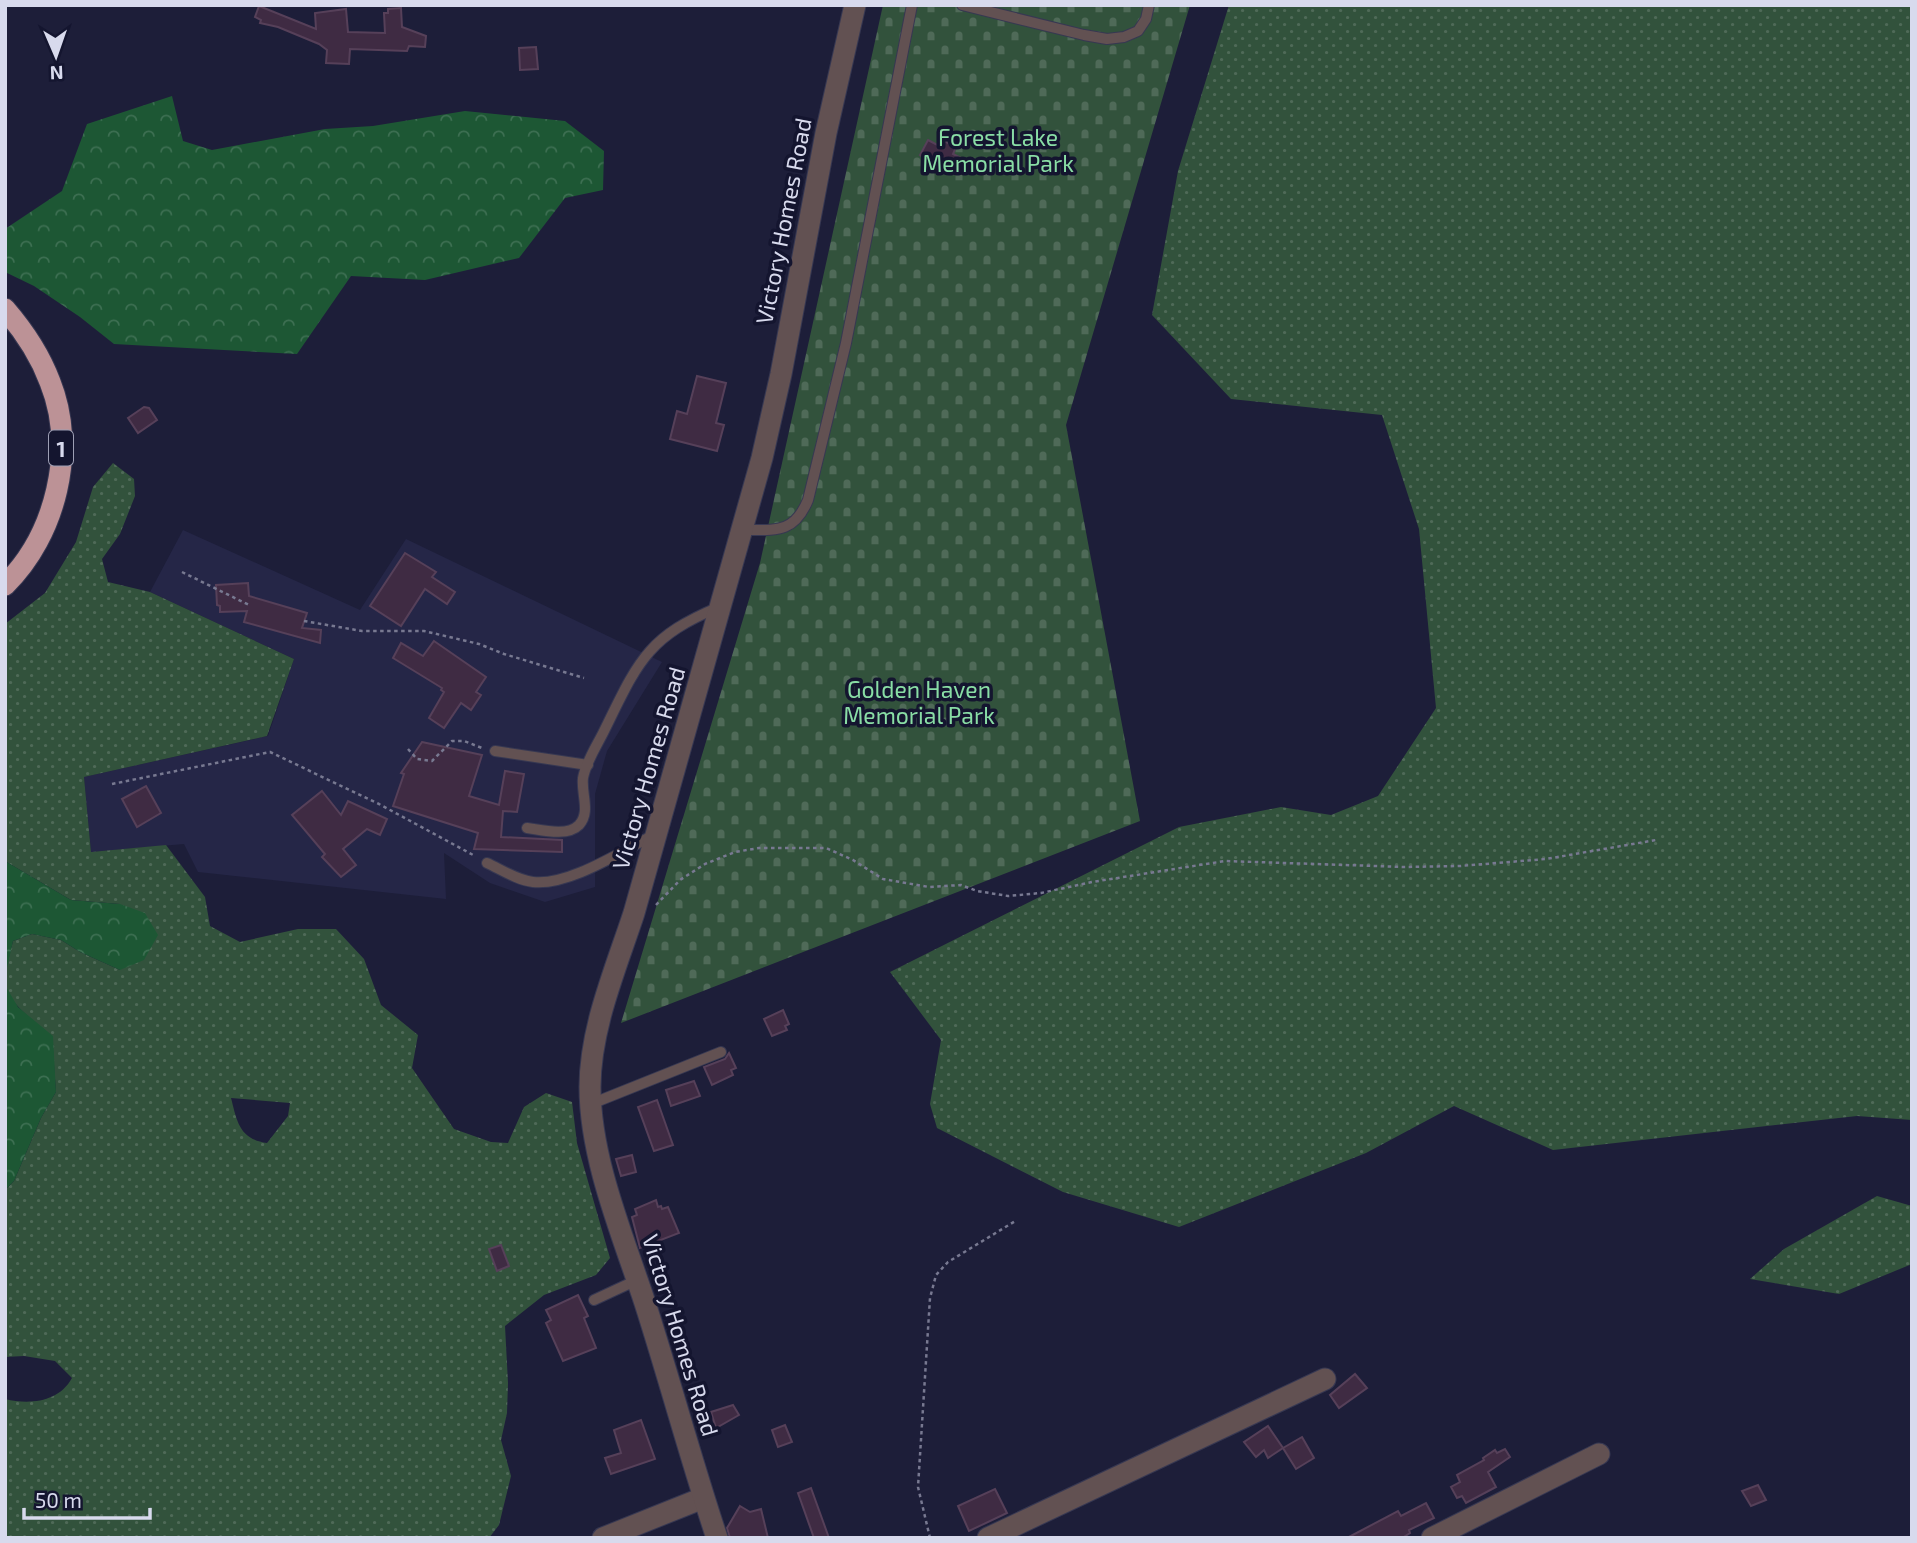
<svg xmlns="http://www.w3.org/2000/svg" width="1917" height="1543" font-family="'Exo 2',sans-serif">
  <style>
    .built { fill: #252647 }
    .grass { fill: url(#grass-dots); fill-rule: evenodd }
    .forest { fill: url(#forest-crowns) }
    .cemetery { fill: url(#cemetery-stones) }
    .building { fill: #3f2b43; stroke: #564059; stroke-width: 2 }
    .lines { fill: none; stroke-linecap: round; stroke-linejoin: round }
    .lane-casing { stroke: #373852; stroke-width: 12 }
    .street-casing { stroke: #373852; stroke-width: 23 }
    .highway-casing { stroke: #373852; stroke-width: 23 }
    .path { stroke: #787991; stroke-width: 2.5; stroke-dasharray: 3.5 3.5; stroke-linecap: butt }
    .lane { stroke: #625152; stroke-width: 10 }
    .street { stroke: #625152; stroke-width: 21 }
    .highway { stroke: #bc9296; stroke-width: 21 }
    .labels { text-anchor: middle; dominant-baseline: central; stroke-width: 7; stroke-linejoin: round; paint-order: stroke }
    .shield { fill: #14152f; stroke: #9d9fb4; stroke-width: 2 }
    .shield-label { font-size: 21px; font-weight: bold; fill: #d8daed }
    .park-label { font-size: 23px; fill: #89dda5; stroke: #14152f }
    .street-label { font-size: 23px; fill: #d8daed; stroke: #14152f }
  </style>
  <defs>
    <pattern id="grass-dots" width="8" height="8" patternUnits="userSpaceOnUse" patternTransform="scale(1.75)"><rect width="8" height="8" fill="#32523c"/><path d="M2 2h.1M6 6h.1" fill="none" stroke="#4f6a58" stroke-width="1.8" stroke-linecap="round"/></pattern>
    <pattern id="forest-crowns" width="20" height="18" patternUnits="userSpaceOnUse" patternTransform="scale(1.75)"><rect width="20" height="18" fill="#1d5734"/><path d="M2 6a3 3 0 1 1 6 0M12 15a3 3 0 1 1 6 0" fill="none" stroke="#3d6f52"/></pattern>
    <pattern id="cemetery-stones" width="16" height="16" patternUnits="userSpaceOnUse" patternTransform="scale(1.75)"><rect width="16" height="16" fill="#32523c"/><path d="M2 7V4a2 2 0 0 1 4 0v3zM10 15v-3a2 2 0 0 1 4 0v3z" fill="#4f6a58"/></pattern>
  </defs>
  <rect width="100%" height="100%" fill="#1d1e39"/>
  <polygon class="built" points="183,530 360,610 406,539 662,662 607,751 595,794 595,887 545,902 490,883 444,853 446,899 198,872 184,844 91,852 84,777 268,736 294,659 150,592"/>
  <g class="grass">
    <polygon points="1229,5 1912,5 1912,1120 1857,1116 1553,1150 1454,1106 1366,1153 1179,1227 1063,1192 937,1128 930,1104 941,1040 890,972 1179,827 1281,807 1331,815 1378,796 1436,708 1419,529 1382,415 1231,399 1152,315 1178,171"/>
    <path d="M113,463L134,479L135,496L120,534L102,559L108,582L150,592L294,659L267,736L84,777L91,852L166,845L205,897L210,926L240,942L298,929H336L364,959L381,1005L418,1035L412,1068L454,1129L491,1142L508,1143L524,1107L546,1093L572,1102L577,1143L610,1258L596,1275L544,1295L505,1326L508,1383L507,1413L501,1440L511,1476L499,1525L489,1538H5V1399C30,1405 59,1402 72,1378L55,1361L24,1356L5,1357V1190L14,1181L41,1118L56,1092L52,1036C37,1023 5,1002 5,981C5,968 10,954 13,941L32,934L61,940L80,952L120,970V904L71,900L5,861V624L45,593L76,542L93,487ZM231,1098L290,1103L288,1116L267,1143C239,1139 237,1121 231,1098Z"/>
    <polygon points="1877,1196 1912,1206 1912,1264 1839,1294 1750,1279 1784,1249"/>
  </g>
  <g class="forest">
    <polygon points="172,96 183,141 212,150 325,129 373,126 465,111 565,121 604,151 603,190 565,198 519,258 425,280 351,276 297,354 114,344 80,317 34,286 5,272 5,229 62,191 87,124"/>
    <polygon points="5,861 71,900 120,904 145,913 158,935 144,960 120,970 80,952 61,940 32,934 13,941 5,977"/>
    <polygon points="5,985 18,1007 53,1036 56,1092 41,1118 14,1181 5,1190"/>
  </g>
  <polygon class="cemetery" points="883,5 1190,5 1066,425 1140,821 621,1023 760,563"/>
  <g class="building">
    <polygon points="259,6 316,29 315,13 346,9 348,32 385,33 384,13 388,13 388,9 401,8 402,27 426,36 425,47 409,46 407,51 350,49 349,64 326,63 327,50 319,44 278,27 260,23 261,20 255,17"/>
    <polygon points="536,47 538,69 520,70 519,48"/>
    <polygon points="928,140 941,147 944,141 956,147 953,154 961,158 953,173 920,155"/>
    <polygon points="697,376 726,383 716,423 724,425 717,451 670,439 677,411 687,414"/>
    <polygon points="144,407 149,408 157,420 138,433 128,418"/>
    <polygon points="405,553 436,572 432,577 455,592 447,604 425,589 401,626 370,606"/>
    <polygon points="248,583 249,596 307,613 302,628 321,630 320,643 244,622 247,611 220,612 220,606 217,605 216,585"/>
    <polygon points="434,641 486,677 476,692 481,695 471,710 461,703 444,728 429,718 444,692 441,690 442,688 393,658 401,643 423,656"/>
    <polygon points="422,742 482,755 469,796 499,805 505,771 524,774 517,812 503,811 501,837 562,840 562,852 474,849 478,833 393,806 404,774 401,773"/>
    <polygon points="146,786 161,813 137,827 122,799"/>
    <polygon points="322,791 341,815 348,801 387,819 380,835 367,829 343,849 356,865 341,877 322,857 325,854 292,815"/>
    <polygon points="783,1010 789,1024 785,1026 787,1030 772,1036 764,1019"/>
    <polygon points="729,1053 736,1068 731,1070 733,1075 712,1085 704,1067 725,1059"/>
    <polygon points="694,1081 700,1096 671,1106 666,1090"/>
    <polygon points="657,1100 673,1145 654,1151 638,1107"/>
    <polygon points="632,1155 636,1172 621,1176 616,1159"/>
    <polygon points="656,1200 658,1207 661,1206 662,1209 668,1207 679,1233 640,1248 632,1217 637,1215 635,1209"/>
    <polygon points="501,1245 509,1266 497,1271 489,1249"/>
    <polygon points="578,1295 588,1316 584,1318 596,1348 563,1361 546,1323 551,1320 546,1310"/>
    <polygon points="1355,1374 1367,1388 1339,1408 1330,1395"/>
    <polygon points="733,1405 739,1415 716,1428 711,1412"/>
    <polygon points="641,1420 655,1459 611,1474 605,1458 621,1453 614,1430"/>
    <polygon points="785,1425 792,1442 778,1447 772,1430"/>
    <polygon points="1268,1426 1283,1448 1268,1458 1264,1450 1256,1457 1244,1442"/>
    <polygon points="1302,1437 1314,1458 1296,1469 1283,1448"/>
    <polygon points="1505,1449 1510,1457 1488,1472 1496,1487 1466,1503 1462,1496 1457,1498 1451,1487 1460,1482 1457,1475 1484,1460 1483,1458 1495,1450 1497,1453"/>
    <polygon points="1758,1485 1766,1500 1751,1506 1742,1491"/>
    <polygon points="811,1488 829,1538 814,1538 798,1493"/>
    <polygon points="995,1489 1007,1513 969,1531 958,1506"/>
    <polygon points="1426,1503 1434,1518 1409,1530 1410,1533 1402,1538 1347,1538 1398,1511 1401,1516"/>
    <polygon points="740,1506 750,1512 761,1509 768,1538 730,1538 727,1528"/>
  </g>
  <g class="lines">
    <defs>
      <g id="lane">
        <polyline points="962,5 1084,35 1107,39 1124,37 1138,31 1146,19 1149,5"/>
        <path d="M743,530C775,530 794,534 808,500L846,343L912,5"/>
        <polyline points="495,751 588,765"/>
        <path d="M527,828C542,830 567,837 579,825C591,812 581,794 583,778C586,761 598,744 605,729C638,662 647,637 719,607"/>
        <path d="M487,863C502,870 517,880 533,882C570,886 623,850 656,834"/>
        <polyline points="591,1104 721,1052"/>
        <polyline points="594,1300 637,1280"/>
      </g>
      <g id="street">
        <polyline points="603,1538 703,1498"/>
        <path d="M717,1538C691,1460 670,1381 645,1303C623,1236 590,1159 590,1087C590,1028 616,968 634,913L762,458L781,374L826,133L855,5"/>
        <polyline points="988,1538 1325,1379"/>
        <polyline points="1432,1538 1599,1454"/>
      </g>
      <path id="highway" d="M5,309C24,331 40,355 50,382C77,449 56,535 5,585"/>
    </defs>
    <use href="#lane" class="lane-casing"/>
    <use href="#street" class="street-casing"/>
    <use href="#highway" class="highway-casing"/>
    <g class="path">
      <polyline points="182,572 249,605"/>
      <polyline points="304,621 362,631 424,631 479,644 504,654 584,678"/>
      <polyline points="408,749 417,759 432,761 452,741 464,741 482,748"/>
      <polyline points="112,784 270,752 379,804 475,856"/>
      <polyline points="656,905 680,880 705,864 735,852 759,848 826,848 853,860 883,879 929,887 961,885 977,891 1008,896 1041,893 1092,882 1225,861 1405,867 1460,866 1546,859 1656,840"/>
      <polyline points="930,1538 918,1487 930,1298 936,1275 948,1262 1017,1220"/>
    </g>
    <use href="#lane" class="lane"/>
    <use href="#street" class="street"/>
    <use href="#highway" class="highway"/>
  </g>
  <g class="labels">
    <rect class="shield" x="49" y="430.5" width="24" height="35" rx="5"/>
    <g class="shield-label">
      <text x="61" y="448">1</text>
    </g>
    <g class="park-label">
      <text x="998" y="137">Forest Lake<tspan x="998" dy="26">Memorial Park</tspan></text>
      <text x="919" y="689">Golden Haven<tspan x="919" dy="26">Memorial Park</tspan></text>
    </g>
    <g class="street-label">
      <text transform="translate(783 221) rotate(-79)">Victory Homes Road</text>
      <text transform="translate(648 768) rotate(-74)">Victory Homes Road</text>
      <text transform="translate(681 1335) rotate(73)">Victory Homes Road</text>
    </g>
  </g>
  <rect width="1917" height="1543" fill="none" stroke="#d8daed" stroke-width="14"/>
  <g transform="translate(56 56) rotate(178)" stroke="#14152f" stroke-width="5" paint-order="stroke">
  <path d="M0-5L12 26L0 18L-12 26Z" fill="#d8daed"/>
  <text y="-10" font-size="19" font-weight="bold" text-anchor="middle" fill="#d8daed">N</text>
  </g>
  <path d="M24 1508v10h126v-10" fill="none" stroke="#d8daed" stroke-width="3.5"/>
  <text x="35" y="1508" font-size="21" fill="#d8daed" stroke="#14152f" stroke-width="5" paint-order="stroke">50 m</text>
</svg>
